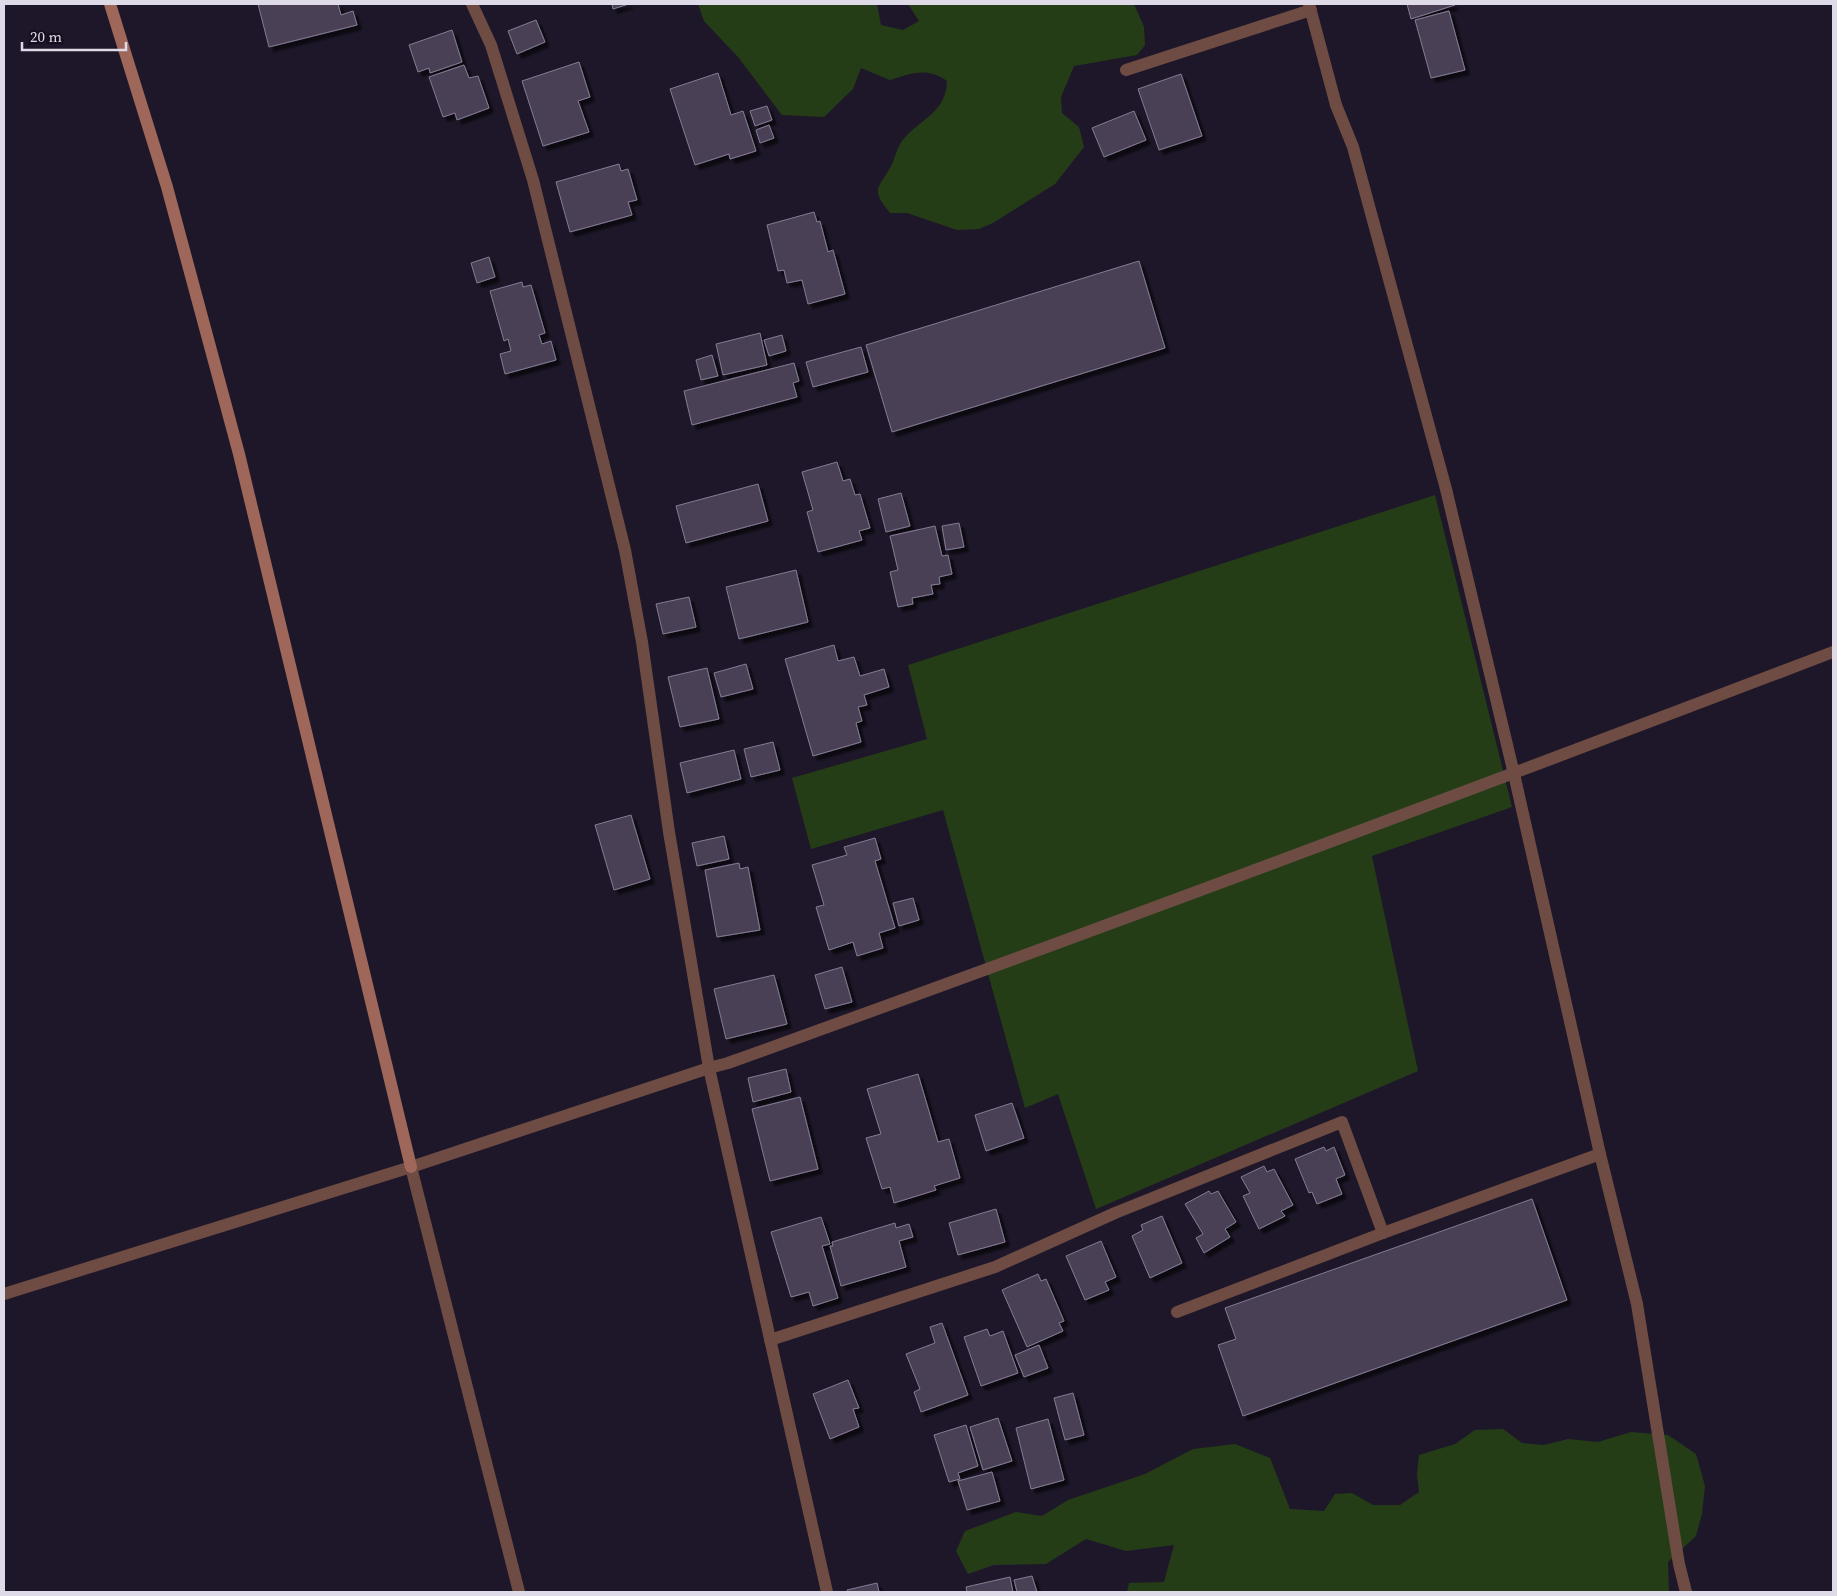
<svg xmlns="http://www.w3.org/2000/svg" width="1837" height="1596" font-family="'Source Serif 4',serif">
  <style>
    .green { fill: #253d17 }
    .building { fill: #494156; stroke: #847c94; filter: url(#shadow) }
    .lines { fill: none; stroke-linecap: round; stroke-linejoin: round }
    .lane { stroke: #6e4c43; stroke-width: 12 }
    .street { stroke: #6e4c43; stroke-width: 12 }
    .secondary { stroke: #9e6759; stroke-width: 12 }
  </style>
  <defs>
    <filter id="shadow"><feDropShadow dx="4.5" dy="4.5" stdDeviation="1" flood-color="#0009"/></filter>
  </defs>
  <rect width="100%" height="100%" fill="#1e1729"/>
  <g class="green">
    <path d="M698,4H877L881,25L903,30L919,21L908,4H1134L1144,27L1145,45L1137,55L1074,66L1061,97L1062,113L1079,127L1084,147L1055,184L993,223L979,229L957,230L907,213H890C870,188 878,190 891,166C895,158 897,148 902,141C919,119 946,114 947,81C927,67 912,73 890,80L861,68L853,89L824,117L782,115L738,57L704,21Z"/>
    <polygon points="1435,495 1512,807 1372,856 1418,1071 1096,1209 1058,1094 1025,1108 943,810 811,849 792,778 927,739 908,665"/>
    <polygon points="1503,1429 1522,1443 1544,1445 1568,1439 1598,1442 1631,1432 1668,1435 1696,1454 1705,1486 1702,1514 1696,1536 1668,1562 1669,1592 1127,1592 1129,1583 1164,1582 1174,1545 1126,1551 1086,1539 1046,1564 994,1565 968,1574 956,1551 965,1531 1016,1512 1042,1516 1068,1500 1145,1474 1193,1449 1235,1444 1270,1458 1290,1509 1324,1511 1335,1494 1352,1493 1373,1505 1400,1505 1419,1492 1417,1475 1419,1455 1455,1444 1475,1430"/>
  </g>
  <g class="building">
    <polygon points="258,4 338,4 341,15 353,11 357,25 269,47"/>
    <polygon points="612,4 629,4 613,9"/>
    <polygon points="1407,4 1454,4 1455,5 1411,19"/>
    <polygon points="1449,11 1465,70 1431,78 1415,20"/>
    <polygon points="536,20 545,42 517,54 508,31"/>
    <polygon points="452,30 462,62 430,73 429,68 418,72 409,45"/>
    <polygon points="579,62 590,97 578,101 589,132 543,146 522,81"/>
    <polygon points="464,65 469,78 478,76 489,108 457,120 455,113 443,117 429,77"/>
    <polygon points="718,73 731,115 743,111 756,151 730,159 729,154 695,165 670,89"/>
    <polygon points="1181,74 1202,136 1159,150 1138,89"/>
    <polygon points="767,106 772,120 755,126 750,111"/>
    <polygon points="1134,111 1146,140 1104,157 1092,128"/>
    <polygon points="769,125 774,138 760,143 756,130"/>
    <polygon points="619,164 621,171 628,169 637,200 628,202 632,215 570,232 556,182"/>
    <polygon points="814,212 817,222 820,221 828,252 833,250 845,294 808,304 802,280 787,283 784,270 778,271 767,225"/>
    <polygon points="489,257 495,277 477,283 471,263"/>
    <polygon points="1139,261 1165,348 892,432 866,345"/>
    <polygon points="522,282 523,287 531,285 545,333 539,335 542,344 551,341 556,360 505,374 500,354 511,351 508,339 504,341 490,291"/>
    <polygon points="760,333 767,365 723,375 716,344"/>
    <polygon points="782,335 786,351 769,356 764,340"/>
    <polygon points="861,347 868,372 813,387 806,362"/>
    <polygon points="712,355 718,376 701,380 696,360"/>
    <polygon points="794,363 799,381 793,383 797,397 692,425 684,391"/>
    <polygon points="837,462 843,481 850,479 855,495 860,494 870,528 859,531 862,540 818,552 807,512 813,510 802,472"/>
    <polygon points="758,484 768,521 686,543 676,506"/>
    <polygon points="901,493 910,526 886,532 878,499"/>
    <polygon points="959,523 964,547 946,550 942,526"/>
    <polygon points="935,526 942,556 948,555 952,574 939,577 940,584 931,585 933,594 912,598 913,604 898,607 890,572 898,570 890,536"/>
    <polygon points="796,570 808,622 739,639 726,587"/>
    <polygon points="689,597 696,627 663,634 656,604"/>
    <polygon points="834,645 838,661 854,657 860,676 884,669 889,687 864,695 867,705 858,707 862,721 856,723 861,742 813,756 785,659"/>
    <polygon points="746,664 753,689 721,697 714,673"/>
    <polygon points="707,668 719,719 680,727 668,677"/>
    <polygon points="773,742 780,770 751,777 744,749"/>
    <polygon points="734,750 741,779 687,793 680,763"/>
    <polygon points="631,815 650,879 614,890 595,825"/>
    <polygon points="724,836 729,859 697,866 692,843"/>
    <polygon points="875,838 881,859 875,861 895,928 879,933 883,948 857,956 853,942 829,950 816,907 824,905 812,865 847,855 844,847"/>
    <polygon points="739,863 740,869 748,867 760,930 717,937 705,870"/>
    <polygon points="913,898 919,920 899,926 893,903"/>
    <polygon points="842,967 852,1002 825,1009 815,975"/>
    <polygon points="774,975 787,1024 726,1039 714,989"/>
    <polygon points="786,1069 791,1092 753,1102 748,1078"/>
    <polygon points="918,1074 938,1142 949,1139 960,1178 934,1186 936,1190 894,1203 890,1187 882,1189 866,1138 881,1134 867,1089"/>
    <polygon points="800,1097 818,1169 770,1181 752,1109"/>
    <polygon points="1012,1103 1024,1138 986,1151 975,1115"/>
    <polygon points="1324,1147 1326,1151 1334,1147 1345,1175 1336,1179 1342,1194 1317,1204 1312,1192 1309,1193 1295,1159"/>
    <polygon points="1264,1166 1267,1172 1274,1169 1293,1205 1281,1211 1285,1216 1259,1229 1243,1196 1250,1193 1241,1177"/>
    <polygon points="1209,1191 1211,1194 1218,1191 1236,1222 1225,1229 1230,1237 1204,1253 1196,1238 1203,1234 1185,1204"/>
    <polygon points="1532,1199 1567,1300 1243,1416 1218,1345 1236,1339 1225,1308"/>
    <polygon points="996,1209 1005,1242 958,1255 949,1223"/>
    <polygon points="1162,1216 1182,1263 1150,1278 1132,1236 1143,1230 1141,1225"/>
    <polygon points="821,1217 830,1244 822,1246 838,1298 813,1306 809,1292 791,1297 771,1232"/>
    <polygon points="895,1223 896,1228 909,1224 913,1237 899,1241 906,1267 841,1286 830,1246 833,1246 832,1242"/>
    <polygon points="1101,1241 1116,1277 1105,1282 1109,1290 1085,1300 1066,1256"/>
    <polygon points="1038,1274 1041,1281 1046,1279 1064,1321 1059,1323 1063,1331 1027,1347 1002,1290"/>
    <polygon points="942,1323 968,1395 921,1412 914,1392 920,1389 906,1354 935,1343 930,1327"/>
    <polygon points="987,1329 990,1336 1003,1331 1018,1373 981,1386 964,1337"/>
    <polygon points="1039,1345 1048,1368 1024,1377 1015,1355"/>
    <polygon points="848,1380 859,1408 853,1409 859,1427 830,1439 813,1394"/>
    <polygon points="1073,1393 1084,1435 1065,1440 1054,1398"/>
    <polygon points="998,1418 1012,1461 983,1470 970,1427"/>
    <polygon points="1048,1419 1064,1480 1031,1489 1016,1428"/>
    <polygon points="966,1425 978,1466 958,1473 960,1479 949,1482 934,1435"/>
    <polygon points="992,1472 1000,1501 967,1510 958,1481"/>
    <polygon points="1032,1576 1037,1592 1017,1592 1014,1580"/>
    <polygon points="1010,1577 1013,1592 967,1592 966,1587"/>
    <polygon points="877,1583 879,1592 848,1592 847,1590"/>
  </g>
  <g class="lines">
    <g class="lane">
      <polyline points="1336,105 1353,147 1446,489 1514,774 1600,1154 1637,1304 1679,1564 1686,1592"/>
      <path d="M709,1068L728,1063C1098,930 1466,792 1833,652"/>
      <polyline points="1177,1312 1383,1233 1600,1154"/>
      <polyline points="770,1340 995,1267 1115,1213 1342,1122 1383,1233"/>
    </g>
    <g class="street">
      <polyline points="472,4 491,45 533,180 625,550 642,642 669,832 709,1068 827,1592"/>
      <polyline points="1309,4 1336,105"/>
      <polyline points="1126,70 1311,10"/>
      <polyline points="411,1167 519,1592"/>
      <polyline points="4,1294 411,1167 709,1068"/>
    </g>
    <polyline class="secondary" points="110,4 167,187 239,454 411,1167"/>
  </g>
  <rect width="1837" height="1596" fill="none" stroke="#dfdae7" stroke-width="10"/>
  <path d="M22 42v8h104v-8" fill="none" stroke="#dfdae7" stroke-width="2.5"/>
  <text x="30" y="42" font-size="15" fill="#dfdae7" stroke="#150e1f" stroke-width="4" paint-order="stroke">20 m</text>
</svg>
